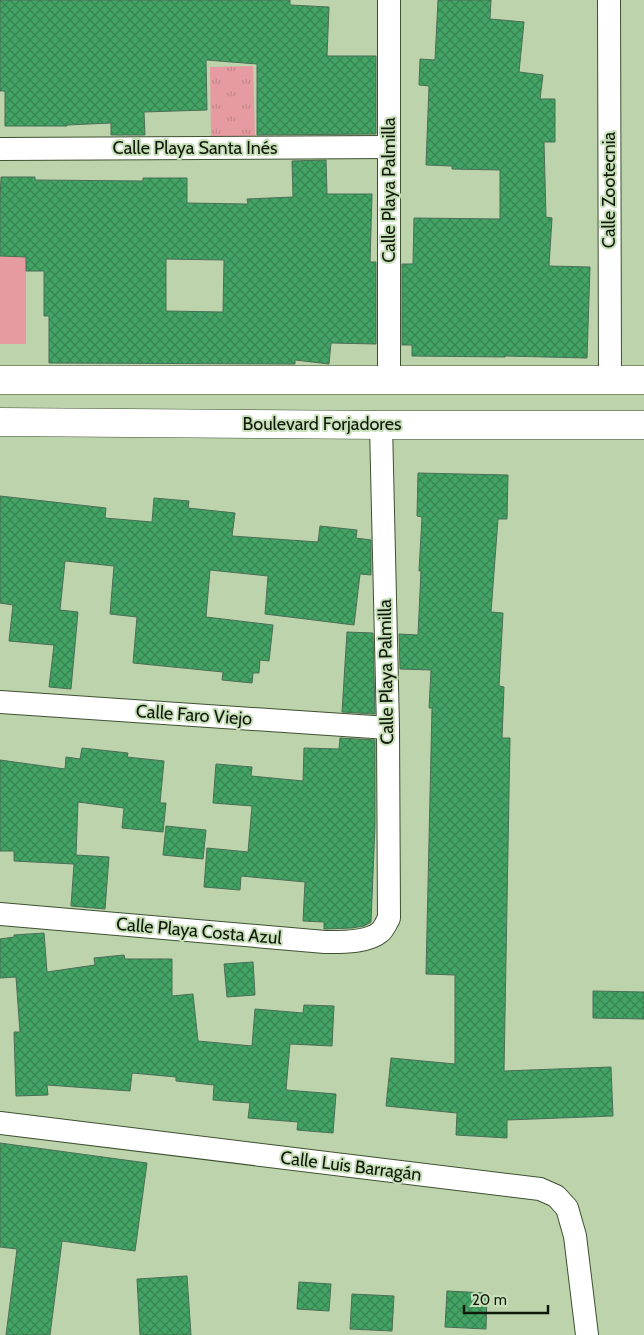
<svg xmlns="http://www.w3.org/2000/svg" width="644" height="1335" font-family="Cabin,sans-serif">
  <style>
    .grass { fill: #e69ba2 }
    .park { fill: url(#park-tufts) }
    .building { fill: url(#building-cross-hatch); stroke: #4b6f55; fill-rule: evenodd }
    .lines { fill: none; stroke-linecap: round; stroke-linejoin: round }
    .street-casing { stroke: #3e5130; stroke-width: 24 }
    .secondary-casing { stroke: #3e5130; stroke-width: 29 }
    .street { stroke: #fff; stroke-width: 22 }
    .secondary { stroke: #fff; stroke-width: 28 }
    .labels { text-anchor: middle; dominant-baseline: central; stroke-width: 4; stroke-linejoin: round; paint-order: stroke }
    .street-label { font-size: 18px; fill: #10180a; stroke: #c8e0b9 }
  </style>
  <defs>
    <pattern id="park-tufts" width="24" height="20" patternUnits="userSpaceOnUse" patternTransform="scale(1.25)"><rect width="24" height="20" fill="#e69ba2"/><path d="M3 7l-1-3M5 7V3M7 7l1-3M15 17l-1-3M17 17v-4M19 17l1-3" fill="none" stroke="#c4858a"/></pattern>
    <pattern id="building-cross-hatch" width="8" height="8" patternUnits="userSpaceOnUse" patternTransform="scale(1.25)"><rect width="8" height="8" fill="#43a466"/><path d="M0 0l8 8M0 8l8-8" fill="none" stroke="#378552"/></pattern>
  </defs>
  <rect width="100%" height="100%" fill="#bcd3ac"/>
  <polygon class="grass" points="0,256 26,257 26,344 0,344"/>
  <polygon class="park" points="253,66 255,137 211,138 210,67"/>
  <g class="building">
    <polygon points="0,0 290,0 290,5 329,7 327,56 376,56 376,134 257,135 257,64 206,60 207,110 144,112 145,135 111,135 111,123 67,125 67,126 5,126 5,91 0,91"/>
    <polygon points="438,0 491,0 490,19 524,22 519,72 543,75 540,99 555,99 555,142 544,142 546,217 552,218 549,266 590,267 587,358 505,356 505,357 412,356 412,345 402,345 402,264 413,264 414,218 500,219 500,170 452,169 452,166 426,165 429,86 419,85 420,59 435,60"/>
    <path d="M326,160L327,194H372L370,262H376V344L331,343L329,364L295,360V364L49,363V316H44V271H26V257L0,256V200L1,177H35V180L143,181V178H187V203L248,204L247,199L293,197L292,161ZM166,259L224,260L223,312L166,311Z"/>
    <polygon points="418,473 508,475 507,519 498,519 491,612 503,613 499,686 504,687 502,738 510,738 504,1071 611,1067 613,1116 507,1120 507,1138 456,1135 457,1113 386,1106 391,1058 455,1064 455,975 426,974 432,708 429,708 431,670 400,669 399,634 418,635 421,571 419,571 422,517 417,516"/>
    <polygon points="0,496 106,508 105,518 152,522 154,498 189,501 188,508 235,513 232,536 318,542 320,526 357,530 356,538 371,540 371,575 360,574 354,625 265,614 268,576 210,570 206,617 273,625 269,661 260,660 259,673 253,673 252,683 222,680 223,672 133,663 137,617 110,614 114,566 65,561 60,610 78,612 71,689 49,687 54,645 9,641 13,605 0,603"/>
    <polygon points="347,632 373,633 375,714 342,712"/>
    <polygon points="340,738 375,740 375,825 371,922 364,926 352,928 326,929 324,929 324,922 303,921 305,882 241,876 240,890 204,887 207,848 248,852 252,806 213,803 216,764 252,767 251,776 303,781 304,748 339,749"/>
    <polygon points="82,748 128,753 127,757 164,761 160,803 166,803 163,832 122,828 124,808 78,802 76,855 109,857 105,909 71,906 74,864 14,861 14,851 0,851 0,760 65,769 66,757 80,759"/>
    <polygon points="166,826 206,830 203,859 163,855"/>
    <polygon points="44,933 47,972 95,965 94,958 124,955 125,959 172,959 172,996 193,994 198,1041 252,1046 255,1009 303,1013 304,1005 334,1006 332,1046 290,1044 286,1090 336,1094 333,1133 297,1130 298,1122 248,1118 250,1103 213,1100 214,1085 176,1081 176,1077 132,1073 130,1091 47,1085 48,1095 16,1096 14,1032 20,1032 16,977 0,978 0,939 14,937 14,935"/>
    <polygon points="253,962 255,995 227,997 224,964"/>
    <polygon points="593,991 644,992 644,1019 593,1018"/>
    <polygon points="0,1143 147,1163 135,1251 62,1241 50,1335 6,1335 17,1249 0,1247"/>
    <polygon points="187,1276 191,1335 140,1335 137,1279"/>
    <polygon points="299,1282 331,1284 329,1311 297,1309"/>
    <polygon points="447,1291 487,1293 486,1329 445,1327"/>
    <polygon points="352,1294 394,1296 392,1331 350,1329"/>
  </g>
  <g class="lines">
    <defs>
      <g id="street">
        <polyline points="389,0 389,380"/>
        <polyline points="609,0 610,380"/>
        <polyline points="0,149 389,147"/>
        <polyline points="0,702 388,728"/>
        <path d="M0,914L325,942C340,942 368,943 380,932C384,929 386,923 389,918L388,728L381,425"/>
        <polyline points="0,1123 540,1189 556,1196 567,1208 575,1236 587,1335"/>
      </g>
      <g id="secondary">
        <polyline points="0,380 644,380"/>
        <polyline points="0,422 381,425 644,425"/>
      </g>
    </defs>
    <use href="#street" class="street-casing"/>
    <use href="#secondary" class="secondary-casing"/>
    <use href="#street" class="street"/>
    <use href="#secondary" class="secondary"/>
  </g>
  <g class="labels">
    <g class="street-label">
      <text x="195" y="148">Calle Playa Santa Inés</text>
      <text transform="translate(389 190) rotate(-90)">Calle Playa Palmilla</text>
      <text transform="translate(609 190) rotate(-90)">Calle Zootecnia</text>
      <text x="322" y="424">Boulevard Forjadores</text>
      <text transform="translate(386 672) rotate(-91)">Calle Playa Palmilla</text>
      <text transform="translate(194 715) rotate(4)">Calle Faro Viejo</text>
      <text transform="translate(199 931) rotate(5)">Calle Playa Costa Azul</text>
      <text transform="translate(351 1166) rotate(7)">Calle Luis Barragán</text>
    </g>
  </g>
  <path d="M464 1305v8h84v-8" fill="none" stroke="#10180a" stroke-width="2.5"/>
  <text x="472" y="1305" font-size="15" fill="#10180a" stroke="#c8e0b9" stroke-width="4" paint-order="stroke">20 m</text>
</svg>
